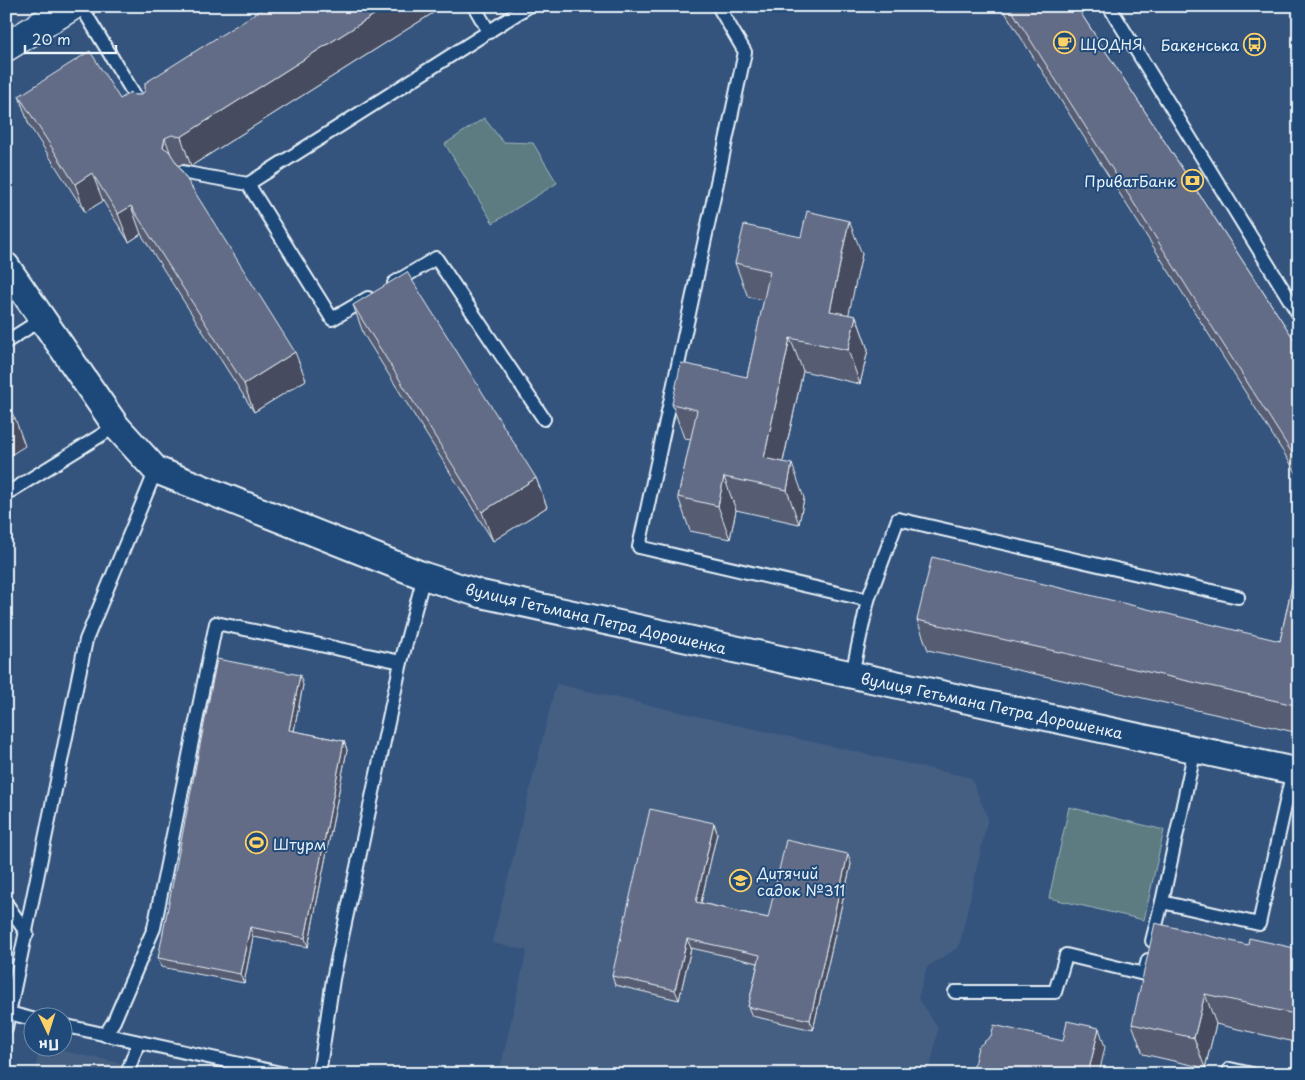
<svg xmlns="http://www.w3.org/2000/svg" width="1305" height="1080" font-family="'Playpen Sans',sans-serif">
  <style>
    .built { fill: #455e82 }
    .green { fill: #5c7c81; stroke: #a2b6bc }
    .lines { fill: none; stroke-linecap: round; stroke-linejoin: round }
    .lane-casing { stroke: #e8f1f8; stroke-width: 16 }
    .street-casing { stroke: #e8f1f8; stroke-width: 30 }
    .secondary-casing { stroke: #e8f1f8; stroke-width: 31 }
    .lane { stroke: #1f4a7a; stroke-width: 12 }
    .street { stroke: #1f4a7a; stroke-width: 26 }
    .secondary { stroke: #1f4a7a; stroke-width: 28 }
    .wall { fill: #565d73; stroke: #e8f1f8 }
    .shaded-wall { fill: #464c5e; stroke: #e8f1f8 }
    .building { fill: #646c86; stroke: #e8f1f8 }
    .labels { text-anchor: middle; dominant-baseline: central; stroke-width: 4; stroke-linejoin: round; paint-order: stroke }
    .poi-label { font-size: 15px; fill: #e8f1f8; stroke: #1f4a7a; text-anchor: start }
    .street-label { font-size: 15px; fill: #e8f1f8; stroke: #1f4a7a }
  </style>
  <rect width="100%" height="100%" fill="#34547e"/>
  <filter id="ink" filterUnits="userSpaceOnUse"><feTurbulence type="fractalNoise" baseFrequency=".02" numOctaves="2"/><feDisplacementMap in="SourceGraphic" scale="10" xChannelSelector="R" yChannelSelector="G"/><feConvolveMatrix kernelMatrix="1 2 1 2 8 2 1 2 1" color-interpolation-filters="sRGB"/></filter>
  <g filter="url(#ink)">
    <g class="built">
      <polygon points="556,684 971,778 988,818 959,947 927,967 918,998 938,1028 929,1074 499,1074 527,950 492,943"/>
      <polygon points="39,1048 50,1048 170,1074 35,1074"/>
    </g>
    <g class="green">
      <polygon points="484,118 503,142 533,143 557,183 493,223 445,144"/>
      <polygon points="1069,807 1164,830 1144,920 1049,898"/>
    </g>
    <g class="lines">
      <defs>
        <g id="lane">
          <polyline points="81,6 143,109"/>
          <polyline points="474,6 489,32"/>
          <polyline points="718,6 745,52 639,547 868,600"/>
          <polyline points="1109,6 1299,315"/>
          <polyline points="181,172 248,184 332,319 368,298"/>
          <polyline points="248,184 529,6"/>
          <polyline points="394,283 436,258 544,419"/>
          <polyline points="6,342 42,319"/>
          <polyline points="6,494 116,426"/>
          <polyline points="852,674 868,600 898,519 1238,597"/>
          <polyline points="1195,749 1162,902 1259,924 1293,770"/>
          <polyline points="6,903 27,934"/>
          <polyline points="1152,941 1162,902"/>
          <polyline points="955,992 1055,992 1066,955 1144,974 1148,960"/>
          <polyline points="9,1013 32,1019"/>
          <polyline points="62,1025 285,1074"/>
          <polyline points="6,1028 86,640 156,470"/>
          <polyline points="105,1035 114,1021 154,928 216,623 401,662"/>
          <polyline points="320,1067 333,979 401,662 424,576"/>
          <polyline points="1230,1069 1252,1074"/>
          <polyline points="127,1074 138,1043"/>
        </g>
        <polyline id="street" points="6,266 116,426 156,470 424,576 481,594 1299,772"/>
        <polyline id="secondary" points="6,47 72,6"/>
      </defs>
      <use href="#lane" class="lane-casing"/>
      <use href="#street" class="street-casing"/>
      <use href="#secondary" class="secondary-casing"/>
      <use href="#lane" class="lane"/>
      <use href="#street" class="street"/>
      <use href="#secondary" class="secondary"/>
    </g>
    <g class="wall">
      <polygon points="267,6 444,6 191,166 182,164 178,166 306,380 254,412 141,234 129,242 103,201 85,212 29,125 19,96 120,99 134,95 141,95"/>
      <polygon points="1001,6 1076,6 1299,347 1299,477"/>
      <polygon points="862,254 848,315 856,316 868,350 860,384 803,371 783,462 804,498 799,524 736,510 730,539 690,531 678,497 691,439 684,438 672,404 747,377 764,300 748,297 735,263"/>
      <polygon points="353,305 536,478 547,507 493,541 364,335"/>
      <polygon points="1299,553 1299,733 928,650 917,620 1280,641"/>
      <polygon points="303,685 294,731 344,741 347,750 308,947 253,937 244,983 161,967 158,958"/>
      <polygon points="714,823 717,833 701,903 768,918 851,864 813,1030 752,1016 748,1007 758,963 691,948 679,1000 615,985 612,976"/>
      <polygon points="1248,945 1299,949 1299,1043 1216,1024 1205,1068 1143,1054 1132,1024"/>
    </g>
    <g class="shaded-wall">
      <polygon points="388,6 444,6 191,166 181,137"/>
      <polygon points="165,138 175,166 163,147"/>
      <polygon points="92,173 103,201 85,212 75,184"/>
      <polygon points="131,206 141,234 129,242 118,214"/>
      <polygon points="849,221 862,254 842,345 830,311"/>
      <polygon points="856,316 868,350 860,384 848,350"/>
      <polygon points="790,338 803,371 777,488 764,458"/>
      <polygon points="295,352 306,380 254,412 244,384"/>
      <polygon points="15,418 25,446 6,458 6,424"/>
      <polygon points="792,464 804,498 799,524 787,490"/>
      <polygon points="724,477 736,510 730,539 718,506"/>
      <polygon points="536,478 547,507 493,541 482,512"/>
      <polygon points="300,675 303,685 292,740 289,730"/>
      <polygon points="344,741 347,750 308,947 305,938"/>
      <polygon points="714,823 717,833 699,911 696,902"/>
      <polygon points="848,854 851,864 813,1030 810,1020"/>
      <polygon points="250,927 253,937 244,983 240,974"/>
      <polygon points="687,939 691,948 679,1000 675,990"/>
      <polygon points="1205,994 1216,1024 1205,1068 1194,1038"/>
      <polygon points="1099,1028 1105,1047 1099,1074 1088,1074"/>
    </g>
    <g class="building">
      <polygon points="267,6 388,6 181,137 172,135 165,138 163,147 169,151 295,352 244,384 131,206 118,214 92,173 75,184 19,96 90,51 120,99 131,92 134,95 141,95 145,91 145,83"/>
      <polygon points="1009,6 1076,6 1299,347 1299,464"/>
      <polygon points="807,211 849,221 830,311 856,316 848,350 790,338 764,458 792,464 787,490 724,477 718,506 678,497 697,410 672,404 681,363 747,377 770,271 735,263 744,225 801,237"/>
      <polygon points="407,272 536,478 482,512 353,305"/>
      <polygon points="6,404 15,418 6,424"/>
      <polygon points="1299,553 1299,706 917,620 932,557 1280,641"/>
      <polygon points="217,659 300,675 289,730 344,741 305,938 250,927 240,974 158,958"/>
      <polygon points="650,809 714,823 696,902 768,918 786,840 848,854 810,1020 748,1007 760,955 687,939 675,990 612,976"/>
      <polygon points="1155,923 1248,945 1249,938 1299,949 1299,1015 1205,994 1194,1038 1132,1024"/>
      <polygon points="1067,1021 1099,1028 1088,1074 972,1074 978,1047 991,1036 994,1025 1063,1041"/>
    </g>
  </g>
  <defs>
    <symbol id="cafe-ring" viewBox="-11 -11 22 22"><circle r="9.5" fill="#1f4a7a" stroke="#ffd166" stroke-width="1.5"/><path d="M-5.5-4.5H6V0H3Q3 3.5 0 3.5H-2.5Q-5.5 3.5-5.5 0ZM3-3.2v2h1.7v-2ZM-6 4.5H4V6H-6Z" fill="#ffd166"/></symbol>
    <symbol id="bus-ring" viewBox="-11 -11 22 22"><circle r="9.5" fill="#1f4a7a" stroke="#ffd166" stroke-width="1.5"/><path d="M-5-6H5V4H4V6H2V4H-2V6H-4V4H-5ZM-3.5-4V0h7V-4ZM-3.5 1.2v1.5H-2V1.2ZM2 1.2v1.5H3.5V1.2Z" fill="#ffd166"/></symbol>
    <symbol id="bank-ring" viewBox="-11 -11 22 22"><circle r="9.5" fill="#1f4a7a" stroke="#ffd166" stroke-width="1.5"/><path d="M-6-4H6V4H-6ZM0-2.3a2.3 2.3 0 1 0 0 4.6a2.3 2.3 0 1 0 0-4.6Z" fill="#ffd166"/></symbol>
    <symbol id="stadium-ring" viewBox="-11 -11 22 22"><circle r="9.5" fill="#1f4a7a" stroke="#ffd166" stroke-width="1.5"/><path d="M0-5a6.5 5 0 1 0 0 10a6.5 5 0 1 0 0-10ZM-3.5-1.8h7v3.6h-7Z" fill="#ffd166"/></symbol>
    <symbol id="school-ring" viewBox="-11 -11 22 22"><circle r="9.5" fill="#1f4a7a" stroke="#ffd166" stroke-width="1.5"/><path d="M0-5L7-2L0 1L-7-2ZM-4 1L0 2.5L4 1V4Q0 6-4 4Z" fill="#ffd166"/></symbol>
  </defs>
  <g fill-rule="evenodd">
    <use href="#cafe-ring" x="1052" y="30" width="25" height="25"/>
    <use href="#bus-ring" x="1242" y="32" width="25" height="25"/>
    <use href="#bank-ring" x="1180" y="168" width="25" height="25"/>
    <use href="#stadium-ring" x="244" y="830" width="25" height="25"/>
    <use href="#school-ring" x="728" y="868" width="25" height="25"/>
  </g>
  <g class="labels">
    <g class="poi-label">
      <text x="1080" y="43">ЩОДНЯ</text>
      <text x="1239" y="44" text-anchor="end">Бакенська</text>
      <text x="1176" y="180" text-anchor="end">ПриватБанк</text>
      <text x="273" y="843">Штурм</text>
      <text x="757" y="872">Дитячий<tspan x="757" dy="17">садок №311</tspan></text>
    </g>
    <g class="street-label">
      <text transform="translate(596 618) rotate(13)">вулиця Гетьмана Петра Дорошенка</text>
      <text transform="translate(992 705) rotate(12)">вулиця Гетьмана Петра Дорошенка</text>
    </g>
  </g>
  <rect width="1305" height="1080" fill="none" stroke="#1f4a7a" stroke-width="25"/>
  <rect x="12" y="12" width="1280" height="1055" fill="none" stroke="#e8f1f8" stroke-width="2" filter="url(#ink)"/>
  <g transform="translate(48 1032) rotate(176)"><circle r="24" fill="#1f4a7a" stroke="#6f8dac"/>
  <path d="M0-4L9 19L0 12L-9 19Z" fill="#ffd166"/>
  <text y="-8" font-size="14" font-weight="bold" text-anchor="middle" fill="#e8f1f8">Пн</text>
  </g>
  <path d="M25 45v8h91v-8" fill="none" stroke="#e8f1f8" stroke-width="2.5"/>
  <text x="32" y="45" font-size="15" fill="#e8f1f8" stroke="#1f4a7a" stroke-width="4" paint-order="stroke">20 m</text>
</svg>
